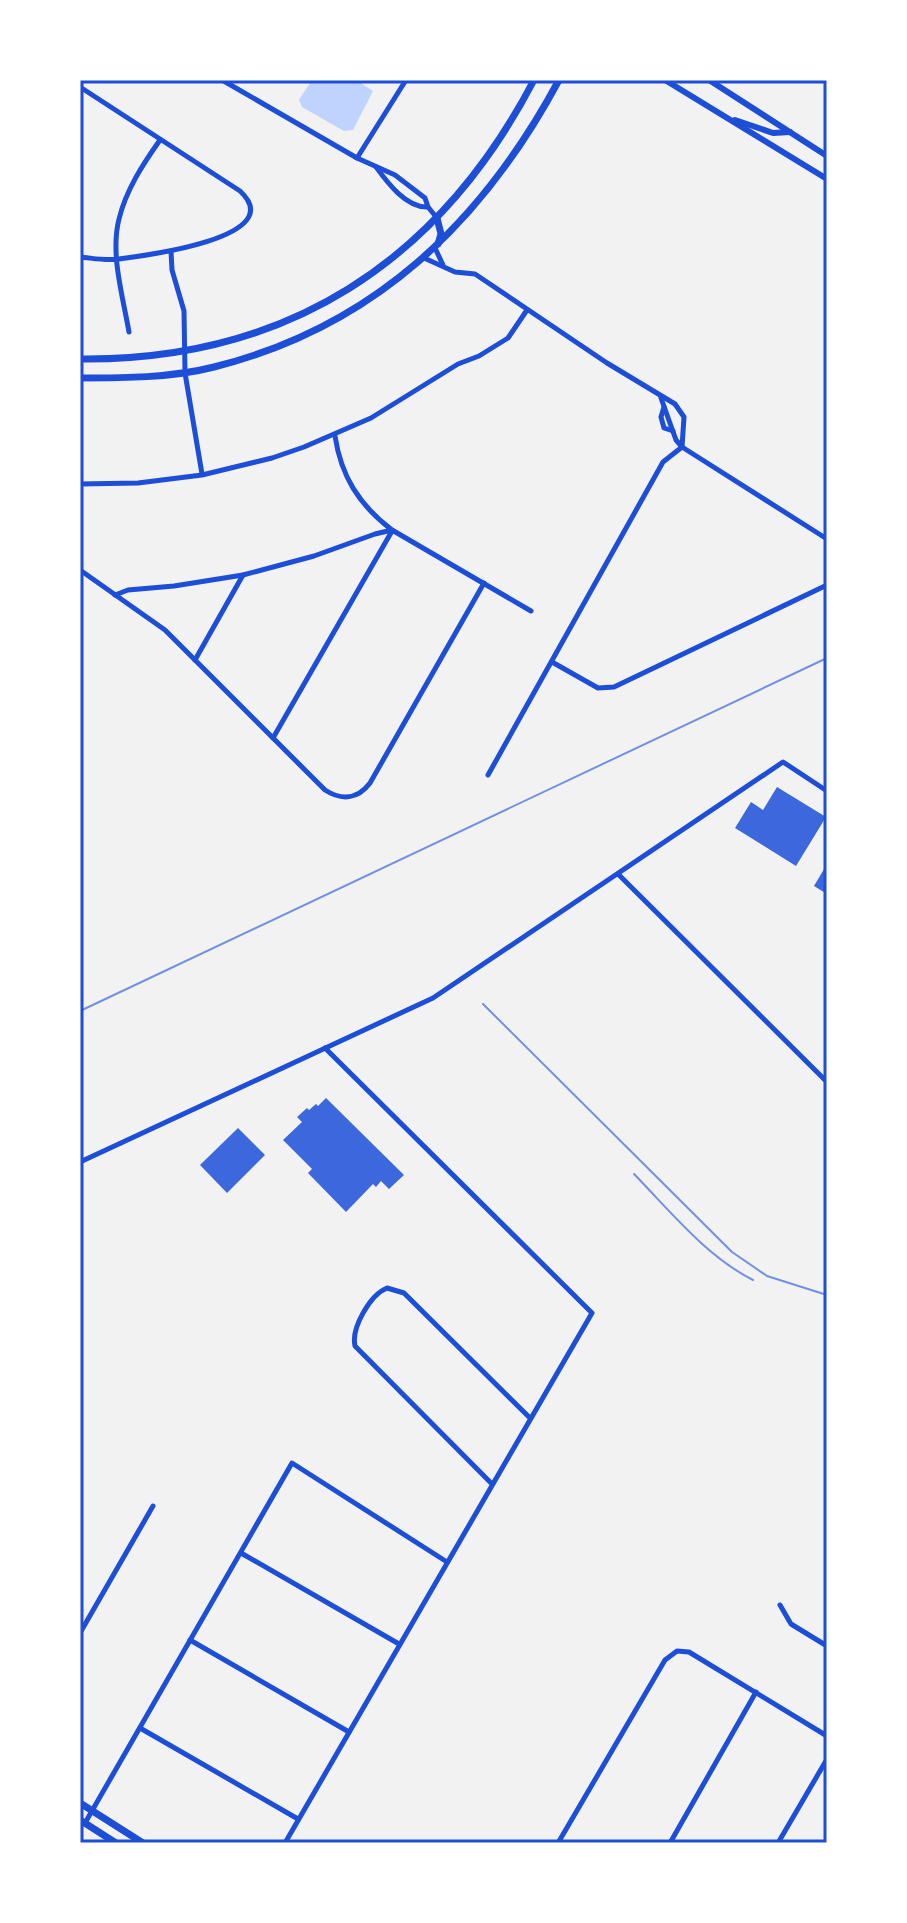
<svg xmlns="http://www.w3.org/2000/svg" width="907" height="1923" font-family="Poppins,sans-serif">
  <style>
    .water { fill: #bfd3fe }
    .building { fill: #3d67dc }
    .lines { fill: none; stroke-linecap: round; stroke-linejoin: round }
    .minor { stroke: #1d4ed8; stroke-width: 5 }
    .tertiary { stroke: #1d4ed8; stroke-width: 6 }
    .secondary { stroke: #1d4ed8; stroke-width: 7 }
    .rail { stroke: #7290e2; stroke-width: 2 }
    .neatline { fill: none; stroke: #1d4ed8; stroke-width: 3 }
  </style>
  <rect width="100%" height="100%" fill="#f2f2f2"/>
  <polygon class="water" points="312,80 356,80 373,91 353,130 344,131 302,107 299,100"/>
  <g class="building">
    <polygon points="777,787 826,817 796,866 735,828 751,802 763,810"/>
    <polygon points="827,864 827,894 814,886"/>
    <polygon points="326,1098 404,1175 389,1189 381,1181 376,1187 373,1184 346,1212 308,1173 312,1169 283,1140 302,1122 297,1117 307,1108 309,1110 316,1104 318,1106"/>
    <polygon points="238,1128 265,1155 227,1193 200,1165"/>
  </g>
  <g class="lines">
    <g class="minor">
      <polyline points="222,80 357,158 395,175 425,198 428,207 437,218"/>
      <path d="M80,87L240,191C291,238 142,256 118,259C106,261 92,258 80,257"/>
      <polyline points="357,158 406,80"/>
      <path d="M376,167C387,182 406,208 428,207"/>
      <polyline points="435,248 443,265"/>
      <polyline points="171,251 172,270 184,311 185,373 202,474"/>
      <polyline points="424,258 455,272 475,274 607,363 675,404 684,417 682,447"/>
      <path d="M129,332C123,297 110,254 119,219C126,190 143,164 160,140"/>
      <polyline points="661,398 676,440 682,447 827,539"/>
      <polyline points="664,407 661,417 664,428 673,431"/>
      <path d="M335,436C341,476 359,505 392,530L531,611"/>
      <polyline points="80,484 138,483 202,475 272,458 304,447 371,418 458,364 479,356 508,338 527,310"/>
      <path d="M80,570L165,630L325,790C342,801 358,799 370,783L484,583"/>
      <polyline points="115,595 128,590 174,586 243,575 314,556 375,534 392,530"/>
      <polyline points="195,660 243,575"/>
      <polyline points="552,662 598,688 614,687 827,585"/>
      <polyline points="273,738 392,531"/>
      <polyline points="488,775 663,462 682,447"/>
      <polyline points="618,874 827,1082"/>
      <polyline points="80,1162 433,998 783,762 827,791"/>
      <path d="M492,1484L355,1346C351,1328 370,1295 387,1288L404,1293L530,1418"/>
      <polyline points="241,1553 399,1644"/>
      <polyline points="780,1605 791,1624 827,1646"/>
      <polyline points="80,1633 153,1506"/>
      <polyline points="190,1640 349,1732"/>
      <polyline points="140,1728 298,1819"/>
      <polyline points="85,1823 292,1463 447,1562"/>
      <polyline points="285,1843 592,1313 325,1048"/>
      <polyline points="558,1843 665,1660 677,1651 689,1652 827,1736"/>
      <polyline points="670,1843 756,1692"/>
      <polyline points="778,1843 827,1759"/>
    </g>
    <g class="tertiary">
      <polyline points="665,80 827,179"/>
      <polyline points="709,80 827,156"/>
      <polyline points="735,120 773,133 790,132"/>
    </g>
    <g class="secondary">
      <polyline points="437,218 441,234 438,244"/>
      <path d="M80,359C287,361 439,262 534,80"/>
      <path d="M80,378C123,378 171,378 214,367C374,327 482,223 559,80"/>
      <polyline points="80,1803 143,1843"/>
      <polyline points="80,1820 116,1843"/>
    </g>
    <g class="rail">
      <polyline points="483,1004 732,1252 767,1276 827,1295"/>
      <polyline points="80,1011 827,658"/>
      <path d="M634,1174C671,1212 706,1256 753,1280"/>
    </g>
  </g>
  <rect width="907" height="1923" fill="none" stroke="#ffffff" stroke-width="164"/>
  <rect x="82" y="82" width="743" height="1759" class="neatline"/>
</svg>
